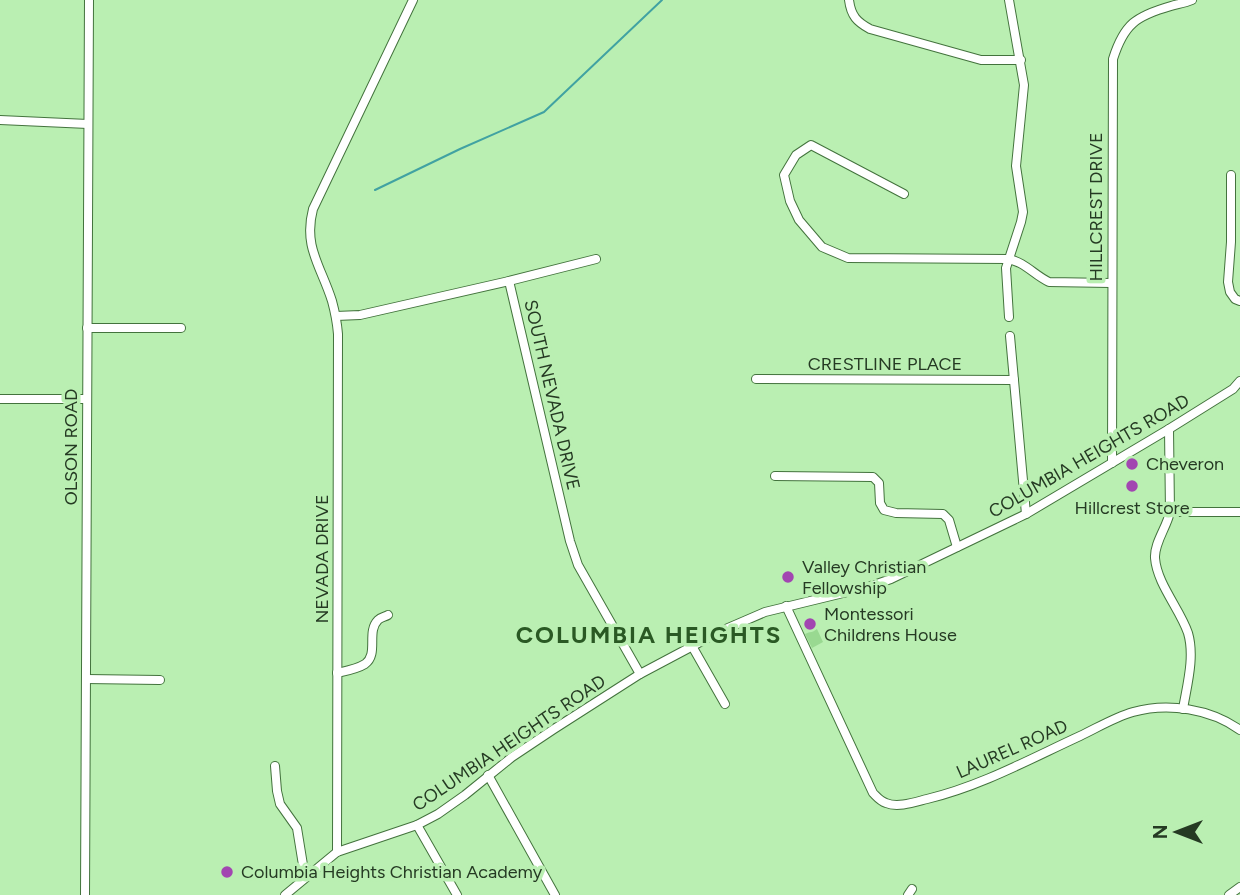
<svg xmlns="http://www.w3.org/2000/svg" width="1240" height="895" font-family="Figtree,sans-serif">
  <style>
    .green { fill: #99d991 }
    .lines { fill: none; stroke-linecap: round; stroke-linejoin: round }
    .stream { stroke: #41a2a2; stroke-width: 2 }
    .minor-casing { stroke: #43733d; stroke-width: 10 }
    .minor { stroke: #fff; stroke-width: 8 }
    .poi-dot { fill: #a246b1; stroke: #baefb2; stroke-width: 2.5 }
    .labels { text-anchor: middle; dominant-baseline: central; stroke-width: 7; stroke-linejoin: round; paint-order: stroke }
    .street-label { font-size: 18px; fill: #253a23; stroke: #baefb2 }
    .poi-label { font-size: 18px; fill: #253a23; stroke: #baefb2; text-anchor: start }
    .district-label { font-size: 24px; font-weight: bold; letter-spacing: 2px; fill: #2a5924; stroke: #baefb2 }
  </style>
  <rect width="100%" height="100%" fill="#baefb2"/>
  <polygon class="green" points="817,629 823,642 812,648 805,634"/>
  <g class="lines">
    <polyline class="stream" points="375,190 460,149 544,112 662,0"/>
    <defs>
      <g id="minor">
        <path d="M849,0C851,16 857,22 870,29L981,60H1021"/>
        <polyline points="0,120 88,124"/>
        <polyline points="1231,175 1231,242 1228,282 1230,292 1235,299 1240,301"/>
        <path d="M904,194L811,145L796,155L784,175L790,201L799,220L822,247L848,258L1008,259C1025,262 1034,275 1049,282L1111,283"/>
        <polyline points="509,281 570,541 578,565 640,674"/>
        <polyline points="336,316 360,315 509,281 596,259"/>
        <polyline points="1009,317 1006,268 1021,222 1023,212 1016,166 1024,85 1009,0"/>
        <polyline points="87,328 181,328"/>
        <polyline points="1010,336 1026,514"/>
        <polyline points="756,379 1014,380"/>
        <polyline points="0,399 86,399"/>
        <path d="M1169,429L1170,512C1167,527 1154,543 1155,558C1157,584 1180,609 1188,633C1195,657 1187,685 1183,709"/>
        <path d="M1112,463L1113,59C1124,24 1136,16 1171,6C1178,4 1185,3 1192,0"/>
        <polyline points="775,476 873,477 879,483 880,503 884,510 896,513 943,514 949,520 957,547"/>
        <polyline points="1170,512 1240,512"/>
        <path d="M786,606L873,793C877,797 880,801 886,803C898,808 915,802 927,799C981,786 1030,759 1080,736C1097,728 1115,717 1133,712C1168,702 1211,709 1240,730"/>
        <polyline points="692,646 725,704"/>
        <path d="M337,673C346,671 357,669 365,664C379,654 366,632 378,620C381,617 385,617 388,615"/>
        <polyline points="86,679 160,680"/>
        <polyline points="275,766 277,791 280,804 297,828 303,865 310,873"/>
        <polyline points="488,775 555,895"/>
        <polyline points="417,825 457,895"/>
        <path d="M337,852L338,334C337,322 335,312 332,301C321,266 303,247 313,209L413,0"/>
        <polyline points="85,895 89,0"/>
        <polyline points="285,895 337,852 417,825 438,814 465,795 512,757 554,729 640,674 721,631 765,612 868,587 891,579 1026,514 1169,429 1233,389 1240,381"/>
        <polyline points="908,895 912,889"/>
        <polyline points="1229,895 1240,887"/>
      </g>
    </defs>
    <use href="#minor" class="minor-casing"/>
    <use href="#minor" class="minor"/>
  </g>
  <g class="poi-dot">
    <circle cx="1132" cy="464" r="7"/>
    <circle cx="1132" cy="486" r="7"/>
    <circle cx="788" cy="577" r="7"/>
    <circle cx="810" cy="624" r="7"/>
    <circle cx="227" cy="872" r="7"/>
  </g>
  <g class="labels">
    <g class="street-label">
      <text transform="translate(1096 207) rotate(-90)">HILLCREST DRIVE</text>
      <text x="885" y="364">CRESTLINE PLACE</text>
      <text transform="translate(552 395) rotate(77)">SOUTH NEVADA DRIVE</text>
      <text transform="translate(71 447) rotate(-90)">OLSON ROAD</text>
      <text transform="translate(1089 456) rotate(-30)">COLUMBIA HEIGHTS ROAD</text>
      <text transform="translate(322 559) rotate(-90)">NEVADA DRIVE</text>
      <text transform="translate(509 743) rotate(-34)">COLUMBIA HEIGHTS ROAD</text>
      <text transform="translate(1012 749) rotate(-24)">LAUREL ROAD</text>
    </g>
    <g class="poi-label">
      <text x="1146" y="464">Cheveron</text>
      <text x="1132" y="508" text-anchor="middle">Hillcrest Store</text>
      <text x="802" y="567">Valley Christian<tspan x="802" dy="21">Fellowship</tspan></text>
      <text x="824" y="614">Montessori<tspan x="824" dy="21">Childrens House</tspan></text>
      <text x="241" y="872">Columbia Heights Christian Academy</text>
    </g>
    <g class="district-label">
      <text x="649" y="634">COLUMBIA HEIGHTS</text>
    </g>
  </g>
  <g transform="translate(1177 832) rotate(270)" stroke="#baefb2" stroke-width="5" paint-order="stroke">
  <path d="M0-5L12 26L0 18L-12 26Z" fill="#253a23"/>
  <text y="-10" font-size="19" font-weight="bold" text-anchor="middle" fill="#253a23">N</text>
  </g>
</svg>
